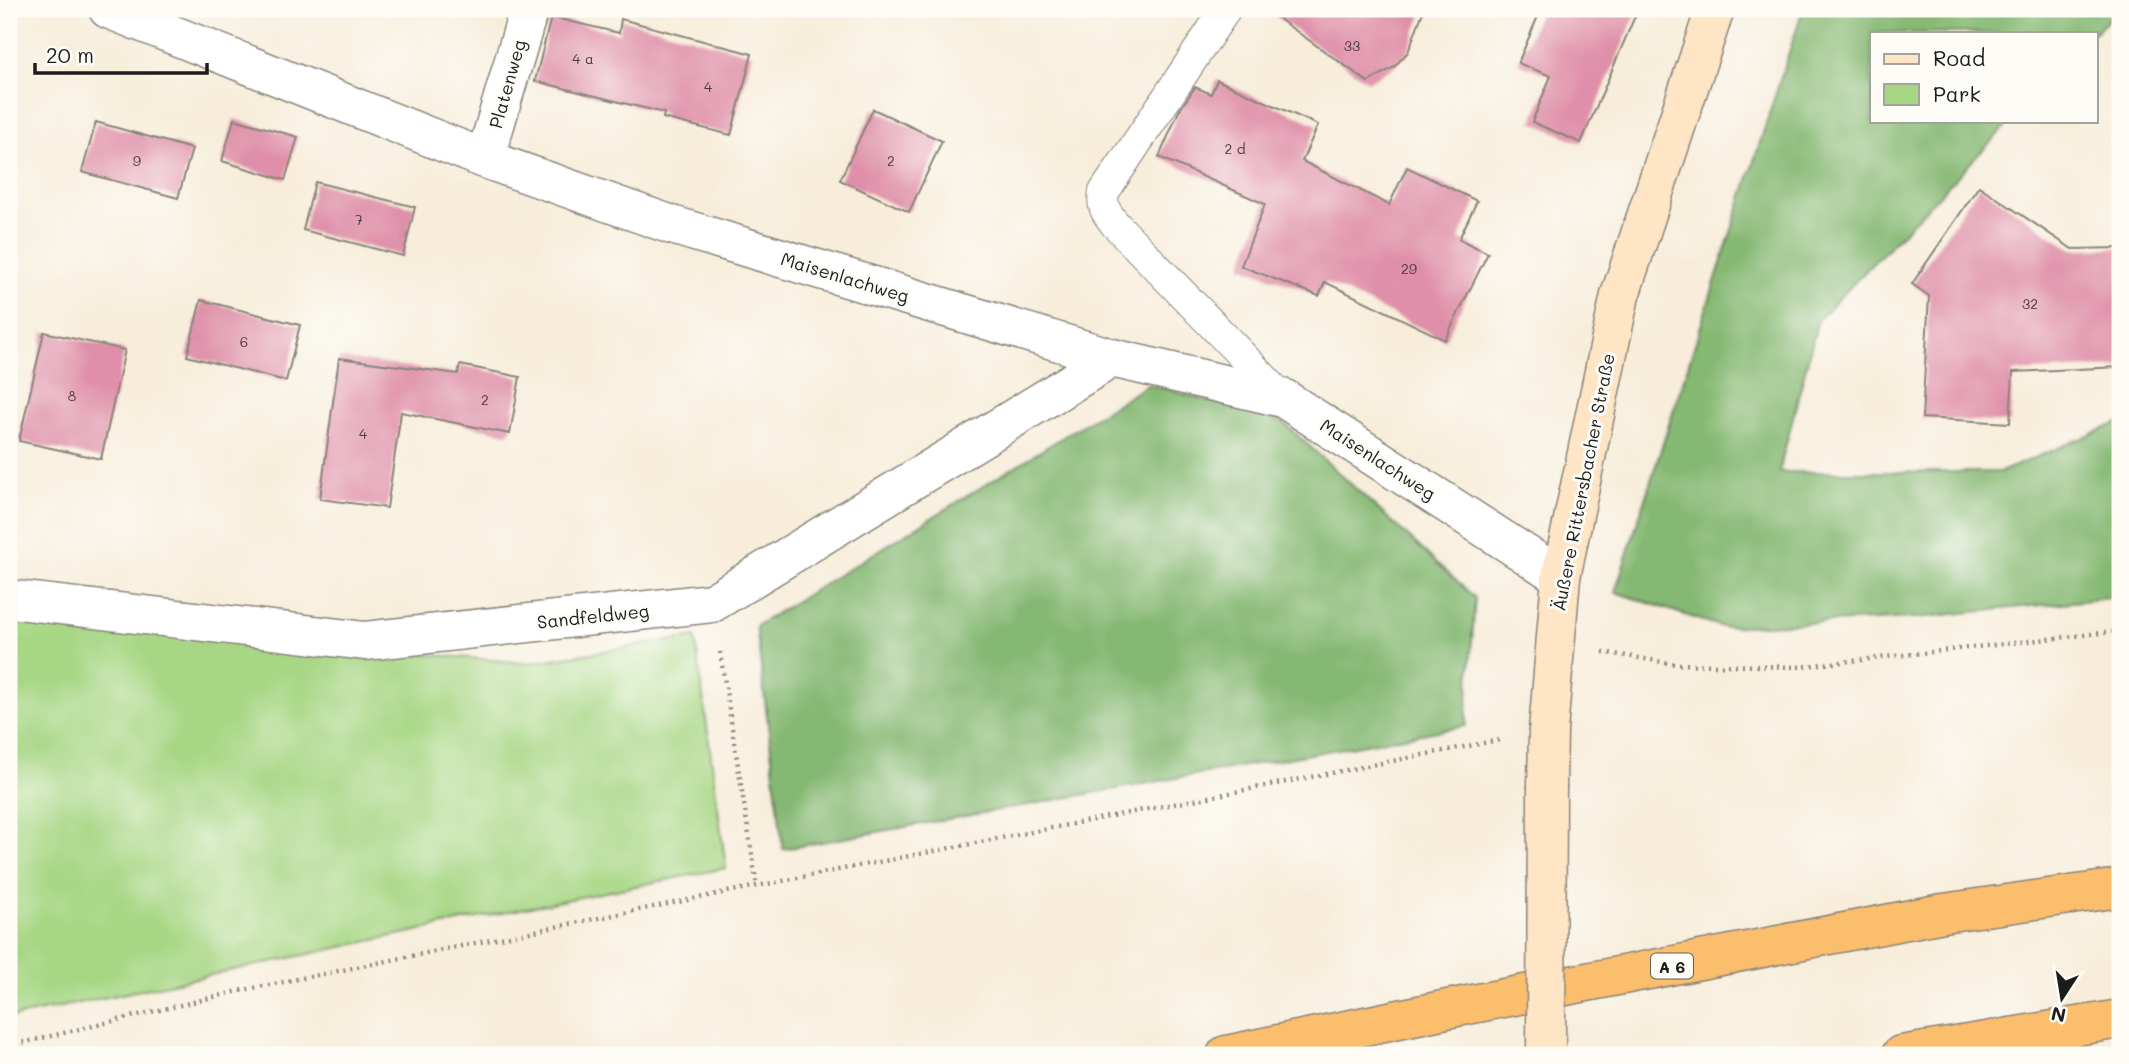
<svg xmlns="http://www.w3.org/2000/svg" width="2129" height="1064" font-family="Mali,sans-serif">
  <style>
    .green { fill: #a7d785; stroke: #627a50; stroke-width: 2 }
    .forest { fill: #85b872; stroke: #506a47; stroke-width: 2 }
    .building { fill: #df8fa9 }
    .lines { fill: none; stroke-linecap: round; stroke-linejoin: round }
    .lane-casing { stroke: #8a847b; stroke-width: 32 }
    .street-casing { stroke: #8a847b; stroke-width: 41 }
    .secondary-casing { stroke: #8a847b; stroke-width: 41 }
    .highway-casing { stroke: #8a847b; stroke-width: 41 }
    .path { stroke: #8a847b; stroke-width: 4.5; stroke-dasharray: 2 5; stroke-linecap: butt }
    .lane { stroke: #fff; stroke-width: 30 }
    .street { stroke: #fff; stroke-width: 38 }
    .secondary { stroke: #fde5c5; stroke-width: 38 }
    .highway { stroke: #fabe6d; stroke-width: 38 }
    .secondary-bridge-casing { stroke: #8a847b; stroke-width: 41; stroke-linecap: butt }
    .secondary-bridge { stroke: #fde5c5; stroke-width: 38 }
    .labels { text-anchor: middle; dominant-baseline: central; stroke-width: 6; stroke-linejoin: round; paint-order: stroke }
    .number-label { font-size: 14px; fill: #4d393f }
    .shield { fill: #fdfcf7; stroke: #605f5e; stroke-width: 2 }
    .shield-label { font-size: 16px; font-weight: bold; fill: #1c1c1c }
    .street-label { font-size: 18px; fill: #1c1c1c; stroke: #fdfcf7 }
  </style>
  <rect width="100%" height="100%" fill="#fdfcf7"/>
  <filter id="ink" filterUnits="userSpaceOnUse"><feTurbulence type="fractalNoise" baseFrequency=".0143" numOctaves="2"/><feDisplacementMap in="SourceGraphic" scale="14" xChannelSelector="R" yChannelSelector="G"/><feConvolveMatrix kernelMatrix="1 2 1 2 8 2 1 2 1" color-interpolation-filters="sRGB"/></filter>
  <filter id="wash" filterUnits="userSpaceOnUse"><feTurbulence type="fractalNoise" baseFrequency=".00686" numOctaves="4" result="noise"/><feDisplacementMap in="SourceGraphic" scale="28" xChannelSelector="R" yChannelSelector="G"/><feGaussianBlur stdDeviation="1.57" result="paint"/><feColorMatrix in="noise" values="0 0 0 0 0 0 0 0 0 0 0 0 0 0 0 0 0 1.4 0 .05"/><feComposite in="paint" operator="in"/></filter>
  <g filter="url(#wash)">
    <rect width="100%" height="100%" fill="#f7edda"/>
    <polygon class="green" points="9,618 527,663 695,637 726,868 496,914 9,1018"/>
    <g class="forest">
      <polygon points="1803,9 2119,9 2095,33 1872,33 1872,121 2011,121 1818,320 1779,472 2001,472 2120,422 2120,597 1915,618 1722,627 1615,592"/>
      <polygon points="1149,384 1283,422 1475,598 1466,726 783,849 756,626"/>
    </g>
    <g id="blocks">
      <g class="building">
        <polygon points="1265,9 1424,9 1408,52 1394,67 1368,82"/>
        <polygon points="1541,9 1638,9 1581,143 1532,122 1551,76 1518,63"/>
        <polygon points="551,17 619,33 621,19 752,54 731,135 663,118 664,113 535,81"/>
        <polygon points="1217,80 1318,125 1302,161 1389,205 1407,167 1477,201 1459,239 1488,253 1445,340 1325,282 1319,296 1241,266 1265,204 1159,157 1179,111 1195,87 1211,94"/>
        <polygon points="873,109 942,141 909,212 840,180"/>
        <polygon points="234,119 298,137 285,180 222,161"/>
        <polygon points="96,122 192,149 178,198 82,172"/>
        <polygon points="315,182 415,207 403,256 303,230"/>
        <polygon points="1979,186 2072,249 2120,248 2120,367 2013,372 2010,423 1922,418 1929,296 1912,284"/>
        <polygon points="201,300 300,325 286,381 187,356"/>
        <polygon points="44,332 125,350 101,459 19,441"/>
        <polygon points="339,358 458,374 460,365 520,377 510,434 401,412 387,508 320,499"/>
      </g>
    </g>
  </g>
  <g filter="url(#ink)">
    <use href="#blocks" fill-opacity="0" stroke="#8a847b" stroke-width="2"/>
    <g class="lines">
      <defs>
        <path id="lane" d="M1224,12L1104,192C1101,207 1107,214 1116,225L1283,398"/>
        <g id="street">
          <polyline points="108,9 485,159 672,225 1112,358 1283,398 1561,577"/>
          <polyline points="485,159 529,9"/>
          <polyline points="9,599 365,641 712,603 1112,358"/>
        </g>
        <polyline id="secondary" points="1547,786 1548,731 1561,577 1620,295 1715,9"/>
        <g id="highway">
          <polyline points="1226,1055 1442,1010 1943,913 2120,888"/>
          <polyline points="1901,1055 2120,1019"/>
        </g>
      </defs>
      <use href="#lane" class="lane-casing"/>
      <use href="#street" class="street-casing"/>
      <use href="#secondary" class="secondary-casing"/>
      <use href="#highway" class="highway-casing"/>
      <g class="path">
        <polyline points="720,652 757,886"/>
        <polyline points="1603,652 1675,664 1797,667 2120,631"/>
        <polyline points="9,1046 239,991 757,886 1499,740"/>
      </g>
      <use href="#lane" class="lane"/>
      <use href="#street" class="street"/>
      <use href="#secondary" class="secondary"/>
      <use href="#highway" class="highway"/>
      <defs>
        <polyline id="secondary-bridge" points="1546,1055 1547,786"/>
      </defs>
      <use href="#secondary-bridge" class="secondary-bridge-casing"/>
      <use href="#secondary-bridge" class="secondary-bridge"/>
    </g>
  </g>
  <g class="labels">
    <g class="number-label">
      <text x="1352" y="45">33</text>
      <text x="583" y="58">4 a</text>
      <text x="708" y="86">4</text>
      <text x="1235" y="148">2 d</text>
      <text x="137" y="160">9</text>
      <text x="891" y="160">2</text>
      <text x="359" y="219">7</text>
      <text x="1409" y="268">29</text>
      <text x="2030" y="303">32</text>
      <text x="244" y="341">6</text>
      <text x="72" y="395">8</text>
      <text x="485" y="399">2</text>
      <text x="363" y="433">4</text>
    </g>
    <rect class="shield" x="1651" y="953.5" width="42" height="25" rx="5"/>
    <g class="shield-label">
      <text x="1672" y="966">A 6</text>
    </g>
    <g class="street-label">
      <text transform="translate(507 84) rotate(-74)">Platenweg</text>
      <text transform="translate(845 277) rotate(17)">Maisenlachweg</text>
      <text transform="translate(1378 459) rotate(33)">Maisenlachweg</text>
      <text transform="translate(1583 482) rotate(-79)">Äußere Rittersbacher Straße</text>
      <text transform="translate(593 616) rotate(-6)">Sandfeldweg</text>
    </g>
  </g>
  <rect width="2129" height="1064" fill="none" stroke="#fdfcf7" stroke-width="35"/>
  <rect x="1870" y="32" width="228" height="91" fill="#fdfcf7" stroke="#a3a29f" stroke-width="2"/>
  <rect x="1884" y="54" width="35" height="10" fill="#fde5c5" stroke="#a3a29f" stroke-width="2"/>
  <text x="1933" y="66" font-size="21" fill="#1c1c1c">Road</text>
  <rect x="1884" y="84" width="35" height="21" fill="#a7d785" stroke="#a3a29f" stroke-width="2"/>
  <text x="1933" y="102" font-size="21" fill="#1c1c1c">Park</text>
  <g transform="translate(2062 998) rotate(192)" stroke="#fdfcf7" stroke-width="5" paint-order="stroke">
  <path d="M0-5L12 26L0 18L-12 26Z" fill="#1c1c1c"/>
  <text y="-10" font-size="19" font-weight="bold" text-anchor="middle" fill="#1c1c1c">N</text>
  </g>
  <path d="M35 63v10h172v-10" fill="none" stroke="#1c1c1c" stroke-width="3.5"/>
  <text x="46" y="63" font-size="21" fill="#1c1c1c" stroke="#fdfcf7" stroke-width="5" paint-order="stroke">20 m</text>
</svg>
